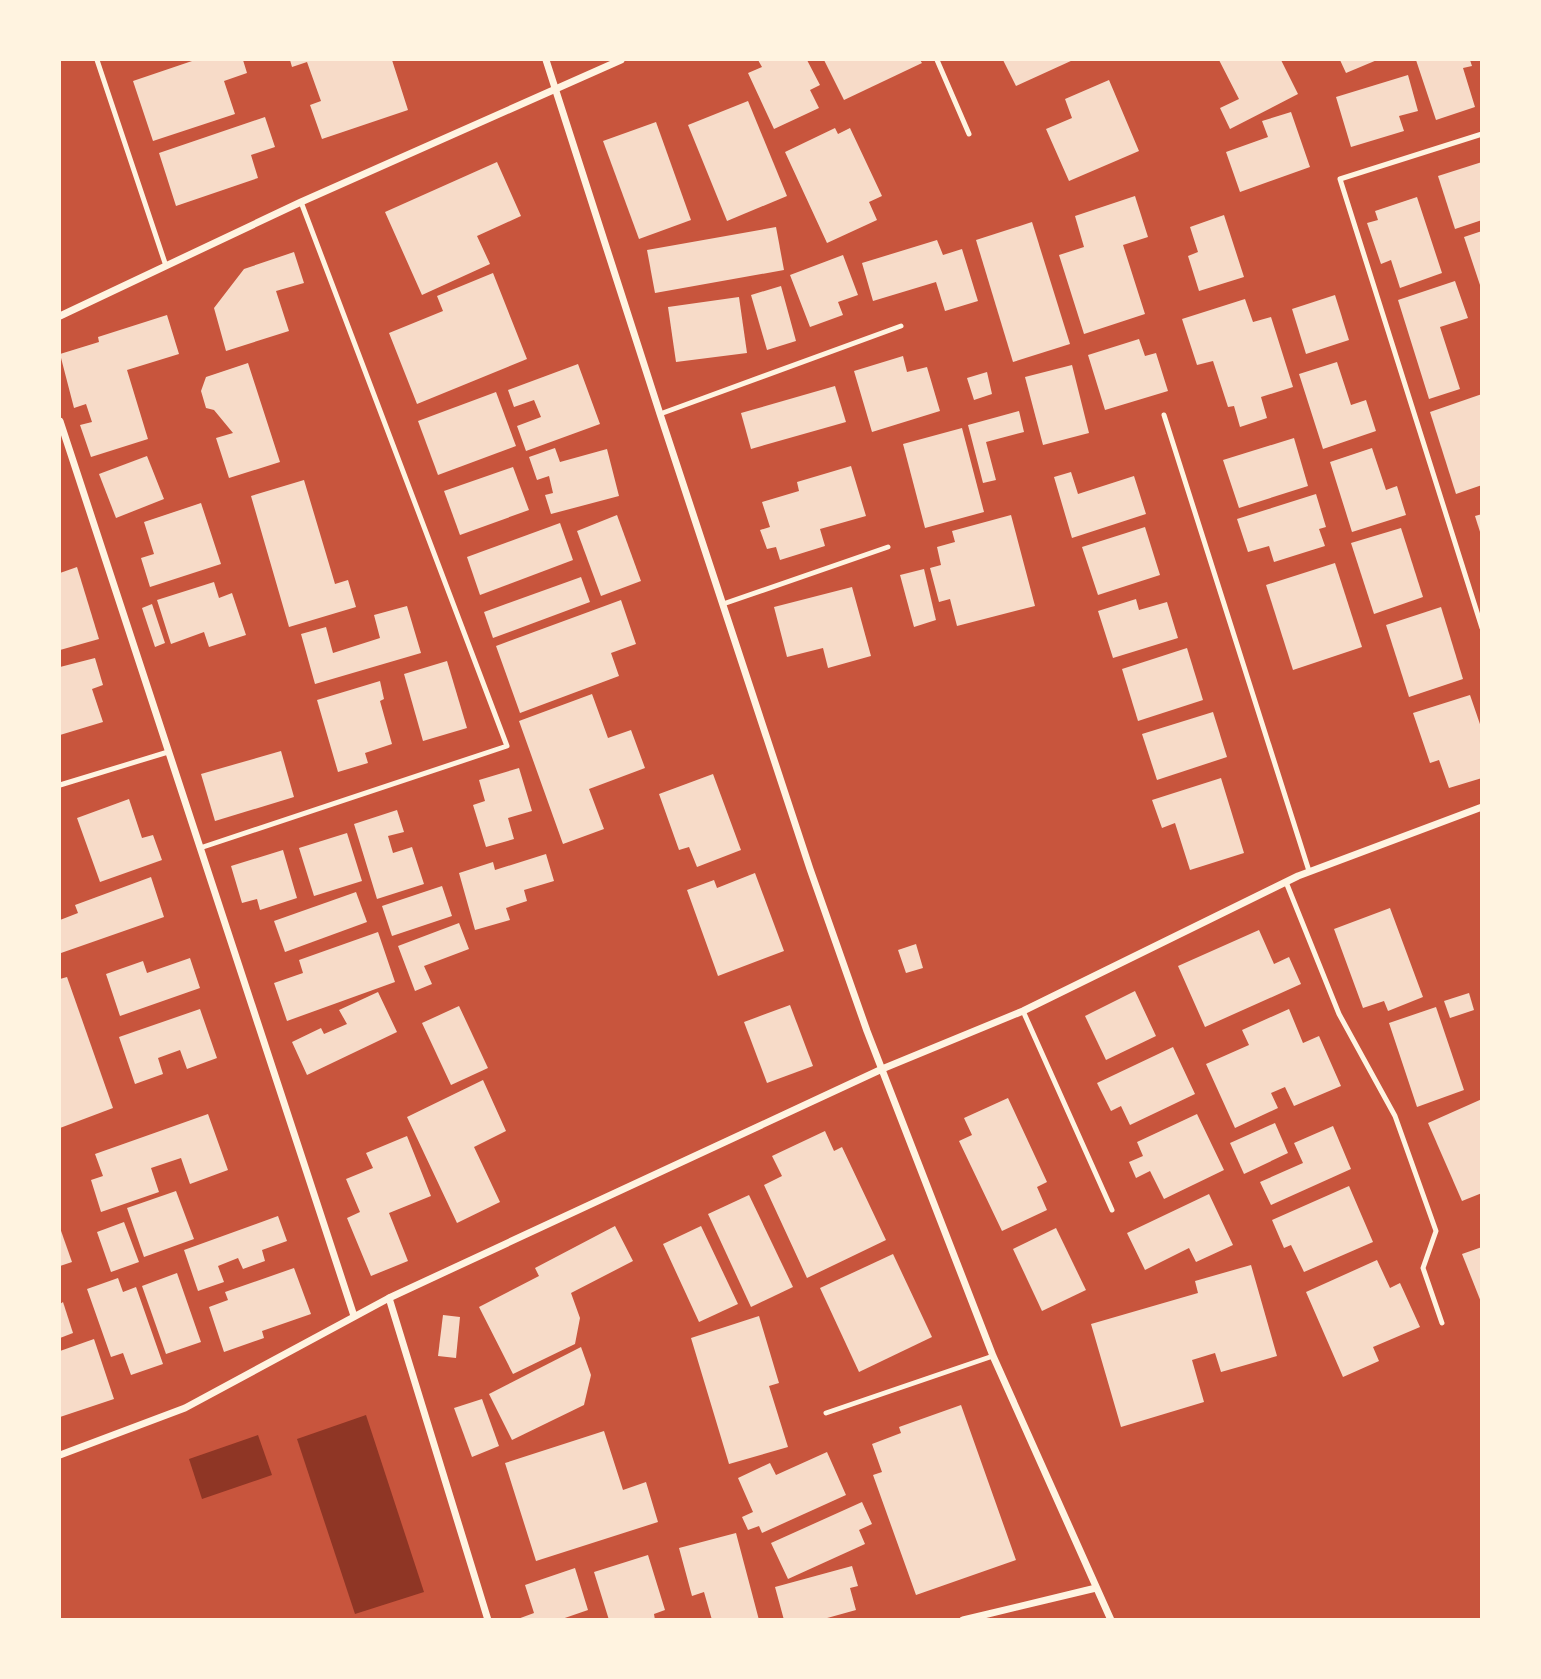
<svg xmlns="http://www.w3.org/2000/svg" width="1541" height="1679" font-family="Signika,sans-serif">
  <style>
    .water { fill: #8f3625 }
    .building { fill: #f7dbc8 }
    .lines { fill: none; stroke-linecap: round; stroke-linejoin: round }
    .service { stroke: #fff3e0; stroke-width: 5 }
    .minor { stroke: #fff3e0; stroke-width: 7 }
  </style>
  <rect width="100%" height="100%" fill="#c8553d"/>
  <g class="water">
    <polygon points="366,1415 424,1592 355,1614 297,1439"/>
    <polygon points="258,1435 272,1475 202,1499 189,1459"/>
  </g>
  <g class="building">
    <polygon points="195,60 243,60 247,73 224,81 235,114 153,141 133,81"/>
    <polygon points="290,60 392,60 408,110 322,139 310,105 321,101 307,62 292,67"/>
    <polygon points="758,60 807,60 820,85 810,90 819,108 774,129 748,73 762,67"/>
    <polygon points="824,60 920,60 922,63 844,100"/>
    <polygon points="1003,60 1073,60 1016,86"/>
    <polygon points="1219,60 1281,60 1298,94 1230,129 1220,108 1239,99"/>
    <polygon points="1340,60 1377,60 1346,73"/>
    <polygon points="1416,60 1470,60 1472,66 1463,68 1475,107 1436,120"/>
    <polygon points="1408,75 1418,111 1399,116 1404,131 1351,147 1336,97"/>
    <polygon points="1109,80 1139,151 1069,181 1046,129 1072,118 1065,99"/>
    <polygon points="748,101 787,196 727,221 688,125"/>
    <polygon points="1291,112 1310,167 1240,192 1226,152 1268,137 1262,121"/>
    <polygon points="265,117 275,147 251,155 258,178 176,206 159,153"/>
    <polygon points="656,122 691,220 639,239 603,141"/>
    <polygon points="835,128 838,134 850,128 882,196 869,202 877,220 827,243 785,152"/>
    <polygon points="497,162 521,216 477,236 490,264 422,295 385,212"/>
    <polygon points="1482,162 1482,220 1455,229 1438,176"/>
    <polygon points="1135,196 1148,237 1123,245 1145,314 1084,334 1059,255 1084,247 1075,216"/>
    <polygon points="1417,197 1442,273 1400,288 1391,260 1381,264 1367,223 1378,220 1375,211"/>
    <polygon points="1224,215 1244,277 1199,291 1188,256 1198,252 1190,227"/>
    <polygon points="1032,222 1070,344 1013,362 976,240"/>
    <polygon points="776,227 784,270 655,293 647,250"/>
    <polygon points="1482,231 1482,288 1481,288 1464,237"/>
    <polygon points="937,240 943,255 962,249 978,301 945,311 936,282 873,301 862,263"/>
    <polygon points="294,252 304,283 276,291 289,331 226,351 214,308 244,269"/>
    <polygon points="843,255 858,295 838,302 843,315 810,327 790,275"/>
    <polygon points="493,273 527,359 417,404 389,333 443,311 437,296"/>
    <polygon points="1455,281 1468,318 1440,327 1460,389 1429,399 1398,300"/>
    <polygon points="781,286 796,341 767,350 751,295"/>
    <polygon points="1335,295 1349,340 1306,354 1292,309"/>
    <polygon points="739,297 747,353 676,362 668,307"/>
    <polygon points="1245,299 1253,322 1271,317 1293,387 1261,397 1267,418 1240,427 1234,406 1228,407 1213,361 1197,365 1182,319"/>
    <polygon points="167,315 179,354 127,370 148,439 91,457 80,425 92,422 86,404 74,408 60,354 99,342 98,337"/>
    <polygon points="1139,339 1145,356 1156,353 1168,391 1105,410 1088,355"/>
    <polygon points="903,356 907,372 927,367 940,411 872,432 854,371"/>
    <polygon points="1337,362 1351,405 1366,400 1376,431 1323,449 1299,374"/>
    <polygon points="248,363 280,462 229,478 216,438 233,433 214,410 206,408 201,391 206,377"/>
    <polygon points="578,364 600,424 526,451 517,426 541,417 534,400 514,407 508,390"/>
    <polygon points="1072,365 1089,433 1043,445 1025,377"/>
    <polygon points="987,372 992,394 974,400 967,378"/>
    <polygon points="835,386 846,422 751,449 741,413"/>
    <polygon points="496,392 516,446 438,475 418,421"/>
    <polygon points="1482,394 1482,485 1456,494 1430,412"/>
    <polygon points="1019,411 1024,432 986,442 996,480 983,483 968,425"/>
    <polygon points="962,428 984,512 925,528 903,444"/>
    <polygon points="1294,438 1308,486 1239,508 1223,460"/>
    <polygon points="555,448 560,462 607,449 619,496 551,514 545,495 553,493 549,476 537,480 529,457"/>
    <polygon points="1372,448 1386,490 1397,486 1406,515 1352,532 1330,462"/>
    <polygon points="147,456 164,499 116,518 99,474"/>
    <polygon points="851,466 866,516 820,529 825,546 780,560 776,547 767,549 760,530 770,527 762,502 799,491 797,482"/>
    <polygon points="513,467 529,510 460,535 444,491"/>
    <polygon points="1071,472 1078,494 1134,476 1146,514 1072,538 1054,477"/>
    <polygon points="304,480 335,584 348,580 356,607 289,627 251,496"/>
    <polygon points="1316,494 1326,527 1319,529 1325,546 1274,562 1269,546 1248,552 1237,519"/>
    <polygon points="201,503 221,564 150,587 141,558 154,554 144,522"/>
    <polygon points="1482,514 1482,535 1481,535 1475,516"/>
    <polygon points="617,515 641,581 601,596 577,531"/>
    <polygon points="1011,515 1035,606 957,626 950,599 939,602 930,568 941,565 937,547 955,542 952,531"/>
    <polygon points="560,523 573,560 480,595 467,557"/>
    <polygon points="1145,527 1160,575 1098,595 1082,547"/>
    <polygon points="1401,528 1423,597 1374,614 1351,543"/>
    <polygon points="1335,563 1362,647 1293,670 1266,585"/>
    <polygon points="77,567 99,639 60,650 60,573"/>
    <polygon points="924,569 936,620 914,627 900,575"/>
    <polygon points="581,577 590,602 493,638 484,612"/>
    <polygon points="214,582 219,598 232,593 246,635 209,647 204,632 171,644 157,600"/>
    <polygon points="852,587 871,656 828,668 823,648 787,657 774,607"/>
    <polygon points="1136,599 1139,610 1167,602 1178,638 1113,658 1098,611"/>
    <polygon points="621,600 636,644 611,653 619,676 520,713 496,646"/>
    <polygon points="152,604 165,643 155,647 142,608"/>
    <polygon points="407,606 421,653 315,684 301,634 326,627 333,653 380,638 374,615"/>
    <polygon points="1441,607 1463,679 1409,697 1386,625"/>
    <polygon points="1187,648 1203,700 1138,721 1122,669"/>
    <polygon points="95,658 103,685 92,689 103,722 60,735 60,667"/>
    <polygon points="447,661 467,728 423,741 404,674"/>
    <polygon points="380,681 384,699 380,701 392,744 365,753 368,763 338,772 317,700"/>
    <polygon points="592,694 608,738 631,730 645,768 589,789 604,829 563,844 519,721"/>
    <polygon points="1470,695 1482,730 1482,778 1449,788 1439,760 1430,763 1413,713"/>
    <polygon points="1213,712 1227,757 1157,780 1142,734"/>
    <polygon points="281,751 294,797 215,821 201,774"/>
    <polygon points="519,768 532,811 508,818 514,839 486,847 473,805 485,801 479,780"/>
    <polygon points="713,774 741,850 697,867 689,847 679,850 659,794"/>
    <polygon points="1221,778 1244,853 1190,870 1175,823 1162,828 1152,800"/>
    <polygon points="129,799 142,838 153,835 162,860 100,882 77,818"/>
    <polygon points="397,810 404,832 388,836 393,853 412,847 424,884 377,899 354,824"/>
    <polygon points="347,833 362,881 314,896 299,848"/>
    <polygon points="283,850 297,898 260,910 257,899 242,903 231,866"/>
    <polygon points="546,854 554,881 524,890 527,901 506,908 510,920 475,930 459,873 493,862 495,870"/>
    <polygon points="755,873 784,951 718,976 687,890 714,880 717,888"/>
    <polygon points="151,877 164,917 61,953 60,920 78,913 75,905"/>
    <polygon points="442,886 452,916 392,936 382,906"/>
    <polygon points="356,892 367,922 285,952 274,921"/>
    <polygon points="1390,908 1423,997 1388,1011 1384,1001 1363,1008 1334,929"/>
    <polygon points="459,923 469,949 424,966 432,984 415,991 398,946"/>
    <polygon points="1259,930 1274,964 1289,957 1301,984 1205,1027 1178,966"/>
    <polygon points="378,932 395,982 287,1021 274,983 303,973 299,960"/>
    <polygon points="916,944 923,968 906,973 898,950"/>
    <polygon points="190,958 200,988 120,1016 106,974 143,961 147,973"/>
    <polygon points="67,977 113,1108 60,1128 60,979"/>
    <polygon points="1135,991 1156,1036 1106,1060 1085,1016"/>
    <polygon points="378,992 397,1032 307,1075 292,1042 321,1028 324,1034 347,1024 339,1010"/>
    <polygon points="1469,993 1474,1010 1450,1018 1444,1001"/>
    <polygon points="790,1005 813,1066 767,1083 744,1022"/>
    <polygon points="459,1006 488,1068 451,1085 422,1023"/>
    <polygon points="1436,1007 1464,1090 1417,1107 1389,1023"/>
    <polygon points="200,1009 217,1058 187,1069 180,1050 158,1058 163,1074 135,1084 119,1037"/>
    <polygon points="1289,1009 1303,1043 1319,1036 1341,1086 1294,1106 1285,1087 1271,1093 1278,1108 1235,1128 1206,1064 1249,1045 1242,1030"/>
    <polygon points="1173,1047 1195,1094 1130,1125 1121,1106 1111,1111 1097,1083"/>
    <polygon points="483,1080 506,1131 474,1147 500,1202 457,1223 407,1117"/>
    <polygon points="1008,1098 1047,1182 1037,1187 1047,1210 1002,1231 959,1141 972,1135 964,1118"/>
    <polygon points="1482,1099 1482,1193 1462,1201 1428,1123"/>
    <polygon points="208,1114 228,1170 190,1184 181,1158 151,1168 159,1192 101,1212 91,1180 103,1176 95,1154"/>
    <polygon points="1197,1114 1224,1170 1164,1199 1150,1171 1136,1178 1129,1162 1143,1156 1137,1142"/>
    <polygon points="1275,1123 1288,1153 1244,1174 1230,1143"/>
    <polygon points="1333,1126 1351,1169 1271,1205 1260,1182 1303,1163 1294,1143"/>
    <polygon points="825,1131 834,1151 842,1147 886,1240 807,1278 764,1185 782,1176 772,1156"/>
    <polygon points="407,1136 431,1196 389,1213 408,1261 371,1276 347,1218 360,1212 346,1179 373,1168 366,1153"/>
    <polygon points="1349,1186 1373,1242 1304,1272 1291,1245 1284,1248 1272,1220"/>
    <polygon points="176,1191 194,1239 144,1257 127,1208"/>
    <polygon points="1209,1194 1233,1245 1196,1262 1189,1248 1145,1270 1127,1233"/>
    <polygon points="749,1195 793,1287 751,1307 708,1214"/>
    <polygon points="278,1216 287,1241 262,1250 265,1261 243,1269 238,1258 218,1266 224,1282 198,1291 184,1250"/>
    <polygon points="124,1222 139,1262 111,1272 97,1232"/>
    <polygon points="615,1226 633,1261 571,1293 580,1318 575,1344 513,1374 479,1307 539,1276 535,1268"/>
    <polygon points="701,1226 738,1304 699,1322 663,1244"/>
    <polygon points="60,1228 72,1262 60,1266"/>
    <polygon points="1056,1228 1086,1290 1042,1311 1013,1249"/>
    <polygon points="1482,1247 1482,1302 1481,1302 1462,1254"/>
    <polygon points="893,1254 932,1337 859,1372 820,1288"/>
    <polygon points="1377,1260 1390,1288 1400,1283 1420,1327 1373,1347 1379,1361 1343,1377 1306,1292"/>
    <polygon points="1251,1265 1277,1356 1221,1372 1215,1353 1192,1360 1204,1402 1121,1427 1091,1324 1198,1293 1195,1281"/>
    <polygon points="294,1268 311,1314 262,1331 264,1338 224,1352 209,1307 228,1300 225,1292"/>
    <polygon points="177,1273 201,1342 166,1354 142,1286"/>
    <polygon points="118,1278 123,1292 136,1287 163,1364 131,1375 123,1353 111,1357 87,1289"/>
    <polygon points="63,1302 73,1333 60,1338 60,1304"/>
    <polygon points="443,1315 460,1317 456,1358 438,1356"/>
    <polygon points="759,1316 779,1383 769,1386 788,1447 729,1464 691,1338"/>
    <polygon points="94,1339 114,1399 60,1417 60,1351"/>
    <polygon points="581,1347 591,1375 584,1405 512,1440 489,1394"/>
    <polygon points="482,1399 499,1446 472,1457 454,1408"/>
    <polygon points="961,1405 1016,1560 916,1595 873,1475 882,1472 872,1444 901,1433 899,1427"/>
    <polygon points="604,1431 623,1490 646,1482 658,1522 536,1561 505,1463"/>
    <polygon points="827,1452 846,1495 762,1533 759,1526 748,1530 742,1517 753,1512 738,1478 770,1463 776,1475"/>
    <polygon points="862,1502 872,1524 859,1530 865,1544 788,1579 771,1543"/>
    <polygon points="736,1533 759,1620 712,1620 704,1592 692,1596 679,1548"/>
    <polygon points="648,1555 665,1610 654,1614 655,1620 609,1620 594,1572"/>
    <polygon points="852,1566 858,1586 850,1588 856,1610 820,1620 784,1620 775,1587"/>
    <polygon points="575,1568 588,1610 559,1620 515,1620 534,1613 525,1585"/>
  </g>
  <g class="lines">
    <g class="service">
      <polyline points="97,60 166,266"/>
      <polyline points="937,60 969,134"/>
      <polyline points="1482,134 1340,179 1482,628"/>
      <polyline points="660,414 901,326"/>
      <polyline points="1164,415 1309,871"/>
      <polyline points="723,604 888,547"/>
      <polyline points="60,785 168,752"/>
      <polyline points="200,848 507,746 301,202"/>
      <polyline points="1286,882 1339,1014 1395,1116 1436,1231 1423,1268 1442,1323"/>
      <polyline points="1023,1011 1112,1210"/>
      <polyline points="826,1413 993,1356"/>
    </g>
    <g class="minor">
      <polyline points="546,60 660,414 810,869 867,1031 993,1356 1111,1620"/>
      <polyline points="60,316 301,202 621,60"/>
      <polyline points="60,421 354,1316"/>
      <polyline points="389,1298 488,1620"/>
      <polyline points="60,1455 185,1408 389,1298 882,1069 1023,1011 1298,876 1482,807"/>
      <polyline points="963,1620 1096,1588"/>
    </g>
  </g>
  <rect width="1541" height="1679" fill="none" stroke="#fff3e0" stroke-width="122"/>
</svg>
